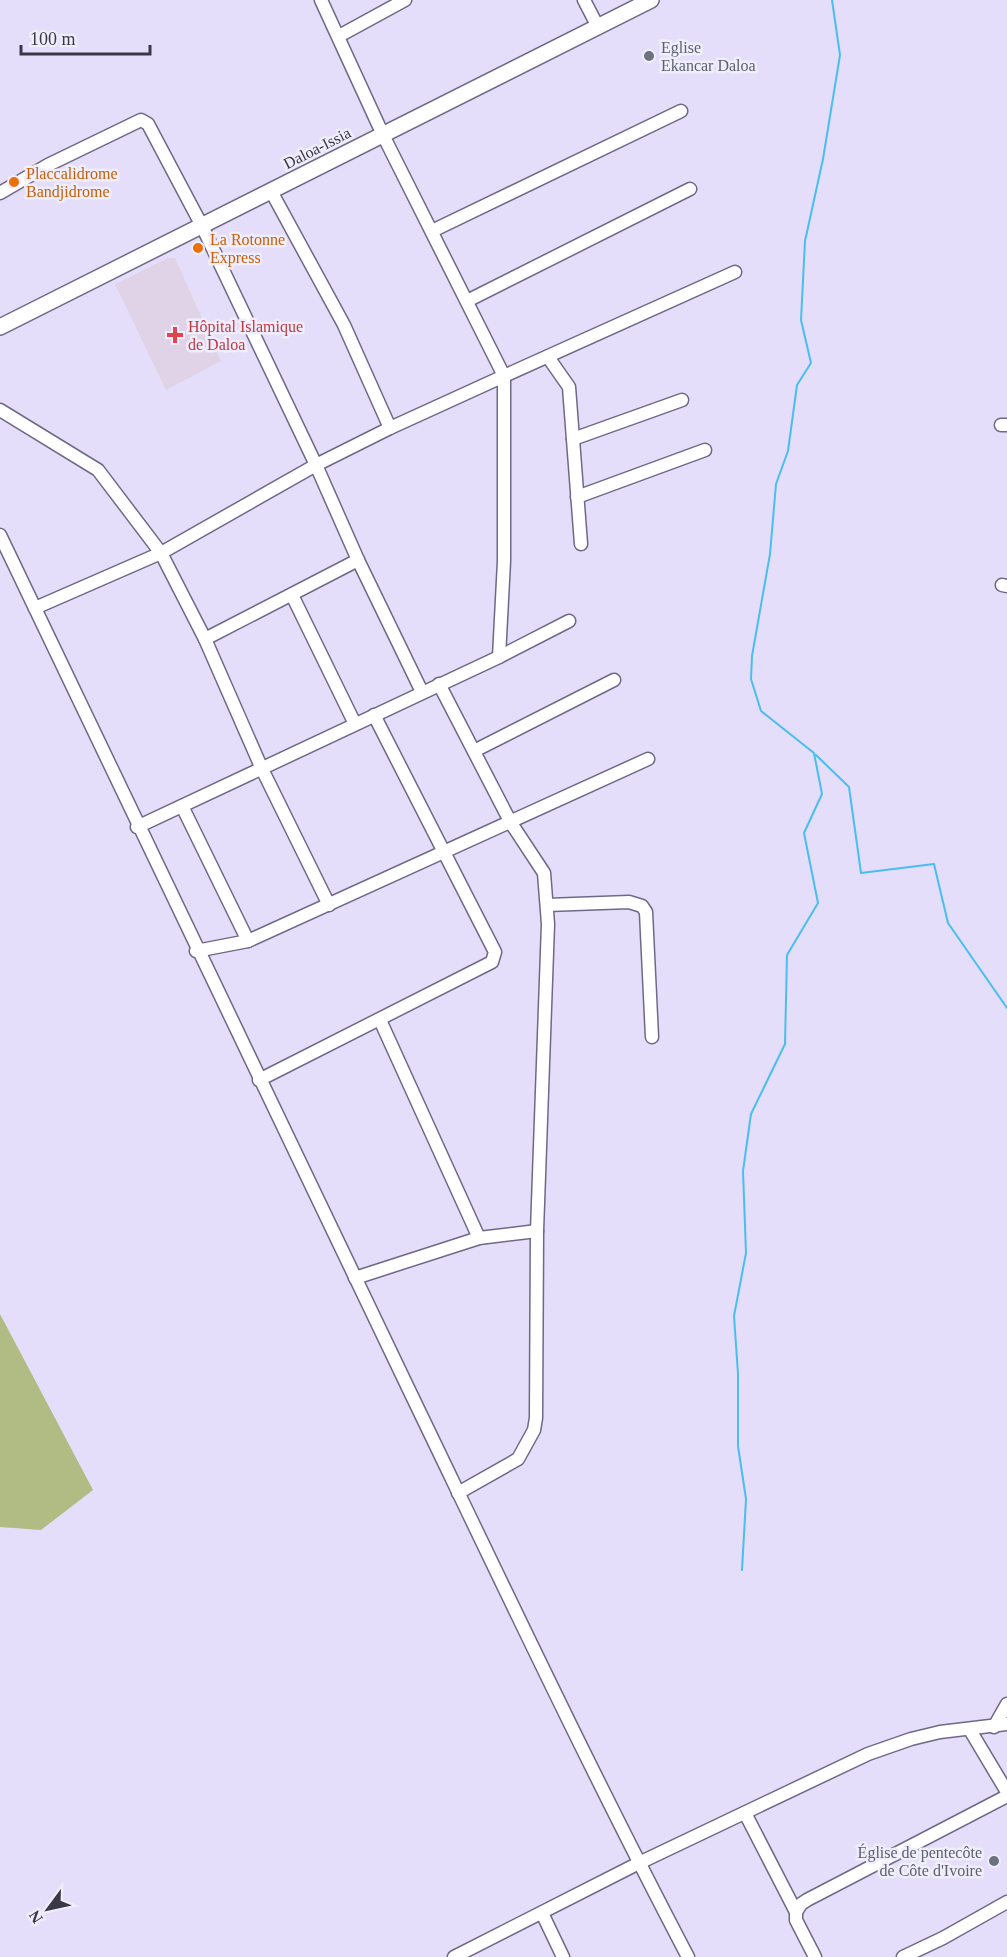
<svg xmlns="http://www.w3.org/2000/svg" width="1007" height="1957" font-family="'Times New Roman',serif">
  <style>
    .medical { fill: #e0d3e7 }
    .green { fill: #b1bc84 }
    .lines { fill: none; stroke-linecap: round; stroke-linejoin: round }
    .stream { stroke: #4abeee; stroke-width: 2 }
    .minor-casing { stroke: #6f6887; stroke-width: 15 }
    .major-casing { stroke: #6f6887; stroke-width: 18 }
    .minor { stroke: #fff; stroke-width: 12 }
    .major { stroke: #fff; stroke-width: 15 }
    .worship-dot { fill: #6b7280; stroke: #f0edfc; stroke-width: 2 }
    .food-dot { fill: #e8710a; stroke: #f0edfc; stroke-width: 2 }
    .health-dot { fill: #e0444e; stroke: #f0edfc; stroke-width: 2 }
    .labels { text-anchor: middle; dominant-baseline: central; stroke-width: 5; stroke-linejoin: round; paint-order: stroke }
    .worship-label { font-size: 16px; fill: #5b616d; stroke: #f0edfc; text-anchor: start }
    .street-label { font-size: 16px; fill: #3b3846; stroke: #f0edfc }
    .food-label { font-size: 16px; fill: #c56008; stroke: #f0edfc; text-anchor: start }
    .health-label { font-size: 16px; fill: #be3a42; stroke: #f0edfc; text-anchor: start }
  </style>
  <rect width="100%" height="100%" fill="#e4defa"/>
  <polygon class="medical" points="168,258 175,258 221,361 166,390 115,284"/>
  <polygon class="green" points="0,1314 93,1490 41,1530 0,1527"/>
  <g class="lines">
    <g class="stream">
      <polyline points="816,755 849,787 861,873 934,864 948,923 1007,1008"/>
      <polyline points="742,1570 746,1499 738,1446 738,1374 734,1316 746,1253 743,1171 751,1114 785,1044 787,955 818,903 804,833 822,794 814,753 761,711 751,679 752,656 770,554 776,484 788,451 797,385 811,363 801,320 805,241 823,159 840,55 832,0"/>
    </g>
    <defs>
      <g id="minor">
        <polyline points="584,0 598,27"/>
        <polyline points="339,36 405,0"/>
        <polyline points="271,191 344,325 390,428"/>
        <polyline points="0,193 48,165 141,120 148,124 202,226 316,465 358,560 422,692"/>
        <polyline points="432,231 681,111"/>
        <polyline points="467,301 690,189"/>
        <polyline points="548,357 569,387 581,544"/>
        <polyline points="0,410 98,470 161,553 205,639 262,769 329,905"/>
        <polyline points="1001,425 1007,425"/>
        <polyline points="573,439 682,400"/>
        <polyline points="577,497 705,450"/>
        <path d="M0,535C135,822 273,1108 411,1394C502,1583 591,1772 688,1957"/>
        <polyline points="1002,585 1007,586"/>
        <polyline points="292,595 355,724"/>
        <polyline points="35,608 161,553 316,465 390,428 504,376 383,135 321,0"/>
        <polyline points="205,639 358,560"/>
        <polyline points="499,657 504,561 504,376 735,272"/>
        <polyline points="439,684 511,823 544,873 548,924 537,1231 536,1418 534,1430 518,1459 458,1493"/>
        <polyline points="474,751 614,680"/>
        <polyline points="182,806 248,941"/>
        <polyline points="137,827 499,657 569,621"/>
        <polyline points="547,905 629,902 642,906 646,912 652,1037"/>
        <polyline points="196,951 248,941 648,759"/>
        <polyline points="380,1020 479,1238"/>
        <polyline points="259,1080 492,962 495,952 374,715"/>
        <polyline points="355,1278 479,1238 537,1231"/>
        <polyline points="994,1727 1007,1704"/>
        <polyline points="970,1730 1007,1792"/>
        <polyline points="745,1813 796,1912 796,1920 815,1957"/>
        <polyline points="796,1912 801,1904 807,1900 1007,1796"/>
        <polyline points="542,1913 563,1957"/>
        <polyline points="454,1957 639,1863 868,1754 911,1739 940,1732 1007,1724"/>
        <polyline points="903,1957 943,1938 1007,1902"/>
      </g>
      <polyline id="major" points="0,327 651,0"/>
    </defs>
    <use href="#minor" class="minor-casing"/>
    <use href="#major" class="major-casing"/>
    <use href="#minor" class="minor"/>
    <use href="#major" class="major"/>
  </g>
  <g class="worship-dot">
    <circle cx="649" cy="56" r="6"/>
    <circle cx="994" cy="1861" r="6"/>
  </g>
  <g class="food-dot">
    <circle cx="14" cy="182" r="6"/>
    <circle cx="198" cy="248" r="6"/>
  </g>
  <path class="health-dot" d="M172 326h6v6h6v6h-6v6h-6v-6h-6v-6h6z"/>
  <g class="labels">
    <g class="worship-label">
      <text x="661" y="47">Eglise<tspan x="661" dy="18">Ekancar Daloa</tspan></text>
      <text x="982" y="1852" text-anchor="end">Église de pentecôte<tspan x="982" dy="18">de Côte d'Ivoire</tspan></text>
    </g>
    <g class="street-label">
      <text transform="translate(317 148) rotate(-27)">Daloa-Issia</text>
    </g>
    <g class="food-label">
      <text x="26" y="173">Placcalidrome<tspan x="26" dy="18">Bandjidrome</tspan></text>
      <text x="210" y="239">La Rotonne<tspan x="210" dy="18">Express</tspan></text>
    </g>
    <g class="health-label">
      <text x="188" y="326">Hôpital Islamique<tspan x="188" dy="18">de Daloa</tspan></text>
    </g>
  </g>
  <g transform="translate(48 1909) rotate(237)" stroke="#f0edfc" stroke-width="4.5" paint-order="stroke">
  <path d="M0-4.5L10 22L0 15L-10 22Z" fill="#3b3846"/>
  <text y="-9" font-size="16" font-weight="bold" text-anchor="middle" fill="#3b3846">N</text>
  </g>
  <path d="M21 45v9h129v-9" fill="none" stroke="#3b3846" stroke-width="3"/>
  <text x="30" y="45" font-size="18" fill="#3b3846" stroke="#f0edfc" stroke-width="4.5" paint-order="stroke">100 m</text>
</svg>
